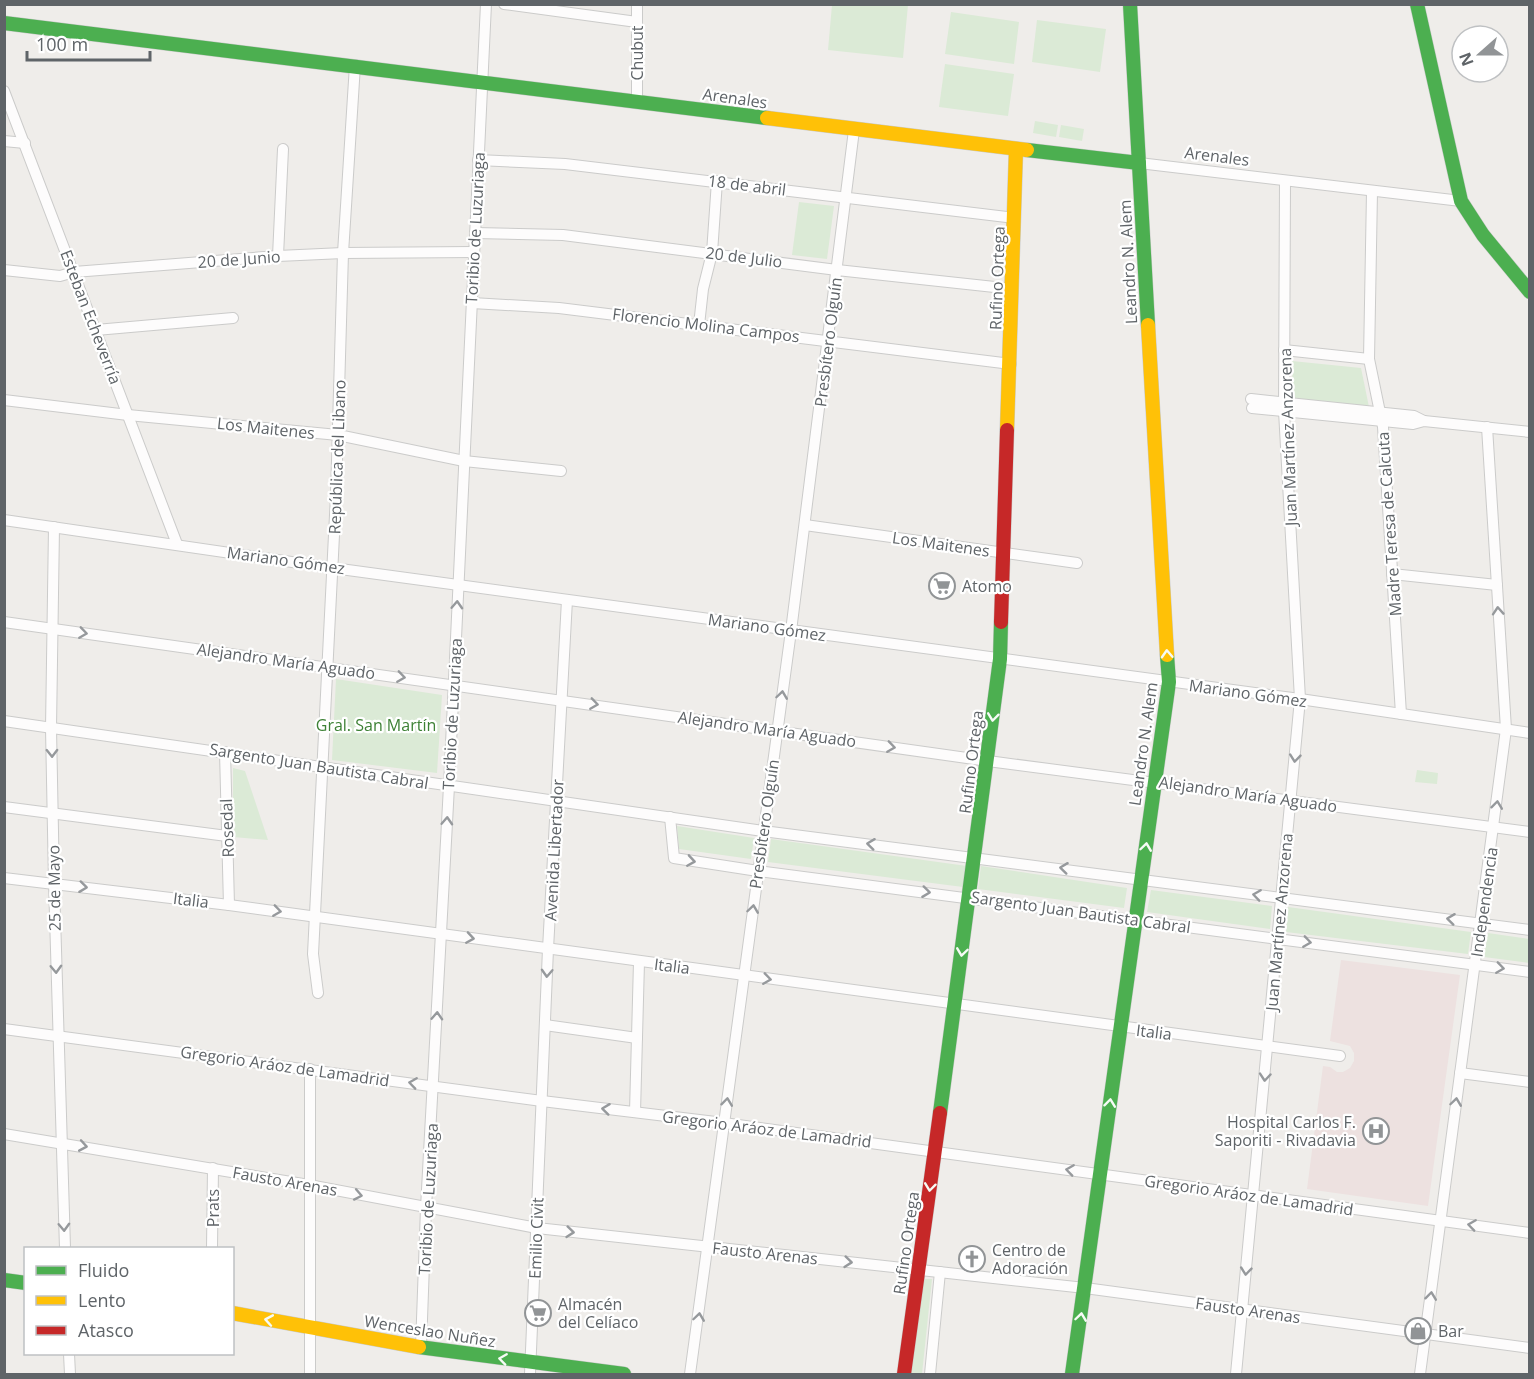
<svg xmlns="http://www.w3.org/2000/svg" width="1534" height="1379" font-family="'Open Sans',sans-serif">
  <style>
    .medical { fill: #ede1e0 }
    .green { fill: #dbead6 }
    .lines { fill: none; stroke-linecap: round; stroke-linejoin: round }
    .street-casing { stroke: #cbcbca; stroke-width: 12 }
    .fast-casing { stroke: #c9cac9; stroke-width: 15 }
    .slow-casing { stroke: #c9cac9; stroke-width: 15 }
    .jam-casing { stroke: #c9cac9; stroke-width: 15 }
    .street { stroke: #fdfcfc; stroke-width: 10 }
    .fast { stroke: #4caf50; stroke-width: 14 }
    .slow { stroke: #ffc107; stroke-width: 14 }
    .jam { stroke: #c62828; stroke-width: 14 }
    .oneway { stroke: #96999c }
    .oneway2 { stroke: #f6fbf6 }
    .labels { text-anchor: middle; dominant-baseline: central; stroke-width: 4.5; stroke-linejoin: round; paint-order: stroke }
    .street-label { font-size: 16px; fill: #5f6468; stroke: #fff }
    .poi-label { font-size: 16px; fill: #5f6468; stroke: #fff; text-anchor: start }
    .park-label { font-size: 16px; fill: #3d8135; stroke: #fff }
  </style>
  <rect width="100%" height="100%" fill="#efedea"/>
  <polygon class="medical" points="1341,960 1460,975 1428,1206 1307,1189 1323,1066 1330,1067 1337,1072 1343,1072 1350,1068 1354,1061 1354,1053 1350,1046 1330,1041"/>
  <g class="green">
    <polygon points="832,5 908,5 903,58 828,50"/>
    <polygon points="951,12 1019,22 1014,64 945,54"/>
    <polygon points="1037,20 1106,29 1100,72 1032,62"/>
    <polygon points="945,64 1014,74 1008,116 939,107"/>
    <polygon points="1035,121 1058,125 1056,137 1033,133"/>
    <polygon points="1061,125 1084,129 1082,141 1059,137"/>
    <polygon points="799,202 834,206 827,259 792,255"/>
    <polygon points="1292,361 1361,368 1369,407 1293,400"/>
    <polygon points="336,679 442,695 437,773 332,760"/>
    <polygon points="233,768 245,771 268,840 233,837"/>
    <polygon points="1417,770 1438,773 1437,784 1415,782"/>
    <polygon points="677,826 754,838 751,859 679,849"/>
    <polygon points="771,839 967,866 963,887 768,862"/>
    <polygon points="981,866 1127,888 1124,908 978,889"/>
    <polygon points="1151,890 1272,906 1270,929 1147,912"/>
    <polygon points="1288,907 1471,932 1468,954 1286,932"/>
    <polygon points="1488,933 1529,939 1529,963 1484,957"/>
    <polygon points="920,1279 932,1279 922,1374 905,1374"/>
  </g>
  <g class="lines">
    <defs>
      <g id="street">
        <polyline points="504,4 637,22"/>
        <polyline points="4,91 177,544"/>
        <polyline points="637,101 637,4"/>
        <polyline points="4,141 25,143"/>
        <polyline points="478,160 565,164 1015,218"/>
        <polyline points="1139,163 1461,201"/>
        <polyline points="1372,192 1369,359 1383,427 1401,714"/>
        <polyline points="475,233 563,235 837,270 1013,289"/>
        <polyline points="278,256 283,149"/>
        <polyline points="4,270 60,276 74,272 278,256 343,253 474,252"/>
        <polyline points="472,303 559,308 1011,364"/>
        <polyline points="699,325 703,289 712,253 717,181"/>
        <polyline points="96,330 233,318"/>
        <polyline points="1284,350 1369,359"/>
        <polyline points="1251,399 1414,416 1424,421"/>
        <polyline points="4,400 128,415 338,435 464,461 561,471"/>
        <polyline points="1252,408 1413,424 1424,421 1530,432"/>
        <polyline points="4,520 333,568 1300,699 1530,733"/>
        <polyline points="805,525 1077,563"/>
        <polyline points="54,527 51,728 54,883 65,1248"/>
        <polyline points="1392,574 1497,585"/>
        <polyline points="4,622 988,761 1530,832"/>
        <polyline points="4,721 763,831 1530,930"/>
        <polyline points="225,752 229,905"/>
        <polyline points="4,807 227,836"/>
        <polyline points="670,817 674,858 758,871 1530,972"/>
        <polyline points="4,878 229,905 1340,1056"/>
        <polyline points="318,993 313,954 336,495 343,253 355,65"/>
        <polyline points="545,1025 637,1038"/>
        <polyline points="4,1029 542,1101 724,1123 1530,1233"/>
        <polyline points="1460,1073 1530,1082"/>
        <polyline points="635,1112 639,962"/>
        <polyline points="4,1134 309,1185 537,1228 1085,1288 1530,1348"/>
        <polyline points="212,1248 213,1168"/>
        <polyline points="421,1347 426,1208 449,786 486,4"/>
        <polyline points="69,1354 70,1374"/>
        <polyline points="310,1374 310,1069"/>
        <polyline points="530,1374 548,949 567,600"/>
        <polyline points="690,1374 791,631 854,130"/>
        <polyline points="930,1374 940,1272"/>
        <polyline points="1236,1374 1300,699 1284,411 1285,181"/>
        <polyline points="1420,1374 1506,729 1487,427"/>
      </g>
      <g id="fast">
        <polyline points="1130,4 1148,325"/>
        <polyline points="1417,4 1461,201 1483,235 1530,292"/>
        <polyline points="4,23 767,118"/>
        <polyline points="1027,150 1139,163"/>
        <polyline points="940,1113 1000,659 1001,622"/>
        <polyline points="4,1280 26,1283"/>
        <polyline points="419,1347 624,1374"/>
        <polyline points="1072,1374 1169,682 1167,655"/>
      </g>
      <g id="slow">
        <polyline points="767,118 1027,150"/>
        <polyline points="1148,325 1167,655"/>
        <polyline points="1007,430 1016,149"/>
        <polyline points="232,1313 419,1347"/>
      </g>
      <g id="jam">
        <polyline points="1001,622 1007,430"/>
        <polyline points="904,1374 940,1113"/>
      </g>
    </defs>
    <use href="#street" class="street-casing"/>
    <use href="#fast" class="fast-casing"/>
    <use href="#slow" class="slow-casing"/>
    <use href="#jam" class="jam-casing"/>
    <use href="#street" class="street"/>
    <use href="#fast" class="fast"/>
    <use href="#slow" class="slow"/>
    <use href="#jam" class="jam"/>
  </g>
  <defs><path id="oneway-chevron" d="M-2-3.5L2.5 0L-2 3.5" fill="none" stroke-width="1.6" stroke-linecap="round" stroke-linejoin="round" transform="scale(1.5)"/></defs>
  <g class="oneway">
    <use href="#oneway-chevron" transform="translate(457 605) rotate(-87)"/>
    <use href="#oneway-chevron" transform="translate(1498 611) rotate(-94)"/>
    <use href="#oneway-chevron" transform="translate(83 633) rotate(8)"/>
    <use href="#oneway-chevron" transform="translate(401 677) rotate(8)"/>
    <use href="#oneway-chevron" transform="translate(782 695) rotate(-82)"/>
    <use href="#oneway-chevron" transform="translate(594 704) rotate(8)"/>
    <use href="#oneway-chevron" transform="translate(891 747) rotate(8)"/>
    <use href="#oneway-chevron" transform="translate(52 753) rotate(89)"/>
    <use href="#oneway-chevron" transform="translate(1295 758) rotate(96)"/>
    <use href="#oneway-chevron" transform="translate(1497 805) rotate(-83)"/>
    <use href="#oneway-chevron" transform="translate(447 821) rotate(-87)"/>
    <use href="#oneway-chevron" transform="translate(871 844) rotate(-173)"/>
    <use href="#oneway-chevron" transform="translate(691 861) rotate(9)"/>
    <use href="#oneway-chevron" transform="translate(1064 868) rotate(-173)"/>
    <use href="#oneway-chevron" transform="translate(83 887) rotate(7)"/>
    <use href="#oneway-chevron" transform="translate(926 892) rotate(7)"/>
    <use href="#oneway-chevron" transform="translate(1257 895) rotate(-172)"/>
    <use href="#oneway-chevron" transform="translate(753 909) rotate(-82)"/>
    <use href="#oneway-chevron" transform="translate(277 911) rotate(8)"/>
    <use href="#oneway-chevron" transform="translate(1451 919) rotate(-173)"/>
    <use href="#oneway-chevron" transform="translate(470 938) rotate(9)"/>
    <use href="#oneway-chevron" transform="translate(1307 942) rotate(8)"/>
    <use href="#oneway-chevron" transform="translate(1500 968) rotate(8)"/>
    <use href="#oneway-chevron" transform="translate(56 969) rotate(88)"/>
    <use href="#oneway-chevron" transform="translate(547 973) rotate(93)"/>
    <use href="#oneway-chevron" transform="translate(767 979) rotate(8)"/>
    <use href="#oneway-chevron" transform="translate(437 1016) rotate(-87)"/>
    <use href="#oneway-chevron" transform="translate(1265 1077) rotate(95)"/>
    <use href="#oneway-chevron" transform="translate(413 1083) rotate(-172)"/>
    <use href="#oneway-chevron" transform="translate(727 1102) rotate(-83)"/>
    <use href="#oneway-chevron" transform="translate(1456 1102) rotate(-82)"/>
    <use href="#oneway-chevron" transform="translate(606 1109) rotate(-173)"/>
    <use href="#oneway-chevron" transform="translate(83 1146) rotate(10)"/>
    <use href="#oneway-chevron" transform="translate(1070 1170) rotate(-172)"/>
    <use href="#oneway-chevron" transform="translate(358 1195) rotate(11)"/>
    <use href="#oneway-chevron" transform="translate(1472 1225) rotate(-172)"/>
    <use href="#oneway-chevron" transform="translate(64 1227) rotate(88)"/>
    <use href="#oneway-chevron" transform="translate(570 1232) rotate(6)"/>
    <use href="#oneway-chevron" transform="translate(848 1262) rotate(6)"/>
    <use href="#oneway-chevron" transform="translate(1246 1271) rotate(96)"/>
    <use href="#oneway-chevron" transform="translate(1431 1296) rotate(-83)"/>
    <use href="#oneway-chevron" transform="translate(699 1317) rotate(-82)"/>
  </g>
  <g class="oneway2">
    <use href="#oneway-chevron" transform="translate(1167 654) rotate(-93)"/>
    <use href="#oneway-chevron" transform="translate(993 717) rotate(97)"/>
    <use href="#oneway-chevron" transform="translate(1146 847) rotate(-82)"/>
    <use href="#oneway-chevron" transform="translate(962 952) rotate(98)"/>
    <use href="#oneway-chevron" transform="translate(1110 1103) rotate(-83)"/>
    <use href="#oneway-chevron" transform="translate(930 1187) rotate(97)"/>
    <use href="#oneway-chevron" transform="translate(1081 1317) rotate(-82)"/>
    <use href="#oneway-chevron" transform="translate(269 1320) rotate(-170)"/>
    <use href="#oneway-chevron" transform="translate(503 1359) rotate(-172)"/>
  </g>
  <defs>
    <symbol id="supermarket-ring" viewBox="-11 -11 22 22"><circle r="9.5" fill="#fff" stroke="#919496" stroke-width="1.5"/><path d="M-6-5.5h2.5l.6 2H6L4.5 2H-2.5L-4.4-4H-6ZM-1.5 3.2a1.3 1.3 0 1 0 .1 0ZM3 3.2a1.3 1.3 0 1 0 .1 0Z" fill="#919496"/></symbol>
    <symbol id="hospital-ring" viewBox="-11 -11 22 22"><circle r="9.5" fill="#fff" stroke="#919496" stroke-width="1.5"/><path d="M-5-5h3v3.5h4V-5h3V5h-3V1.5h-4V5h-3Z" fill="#919496"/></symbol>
    <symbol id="church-ring" viewBox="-11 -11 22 22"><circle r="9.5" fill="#fff" stroke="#919496" stroke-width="1.5"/><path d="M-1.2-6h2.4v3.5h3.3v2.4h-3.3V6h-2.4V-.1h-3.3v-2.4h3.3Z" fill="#919496"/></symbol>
    <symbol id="shop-ring" viewBox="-11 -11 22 22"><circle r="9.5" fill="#fff" stroke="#919496" stroke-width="1.5"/><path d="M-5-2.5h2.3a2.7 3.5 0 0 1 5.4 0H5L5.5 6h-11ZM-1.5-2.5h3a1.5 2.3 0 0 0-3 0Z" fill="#919496"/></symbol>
  </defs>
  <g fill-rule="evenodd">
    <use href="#supermarket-ring" x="927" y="571" width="30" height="30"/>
    <use href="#hospital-ring" x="1361" y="1116" width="30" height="30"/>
    <use href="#church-ring" x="957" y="1244" width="30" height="30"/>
    <use href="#supermarket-ring" x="523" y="1298" width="30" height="30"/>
    <use href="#shop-ring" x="1403" y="1316" width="30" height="30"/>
  </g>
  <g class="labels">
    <g class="street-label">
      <text transform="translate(637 53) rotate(-90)">Chubut</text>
      <text transform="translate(735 98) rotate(8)">Arenales</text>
      <text transform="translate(1217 156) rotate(7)">Arenales</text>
      <text transform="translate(747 185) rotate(7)">18 de abril</text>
      <text transform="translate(475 228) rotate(-87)">Toribio de Luzuriaga</text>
      <text transform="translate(744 257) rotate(7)">20 de Julio</text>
      <text transform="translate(239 259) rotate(-4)">20 de Junio</text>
      <text transform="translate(1128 262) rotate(-93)">Leandro N. Alem</text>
      <text transform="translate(997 278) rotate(-88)">Rufino Ortega</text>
      <text transform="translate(91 317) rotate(69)">Esteban Echeverría</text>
      <text transform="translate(706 325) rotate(7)">Florencio Molina Campos</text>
      <text transform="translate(828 342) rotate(-83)">Presbítero Olguín</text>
      <text transform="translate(266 428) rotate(6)">Los Maitenes</text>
      <text transform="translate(1288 437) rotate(-92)">Juan Martínez Anzorena</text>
      <text transform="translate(337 457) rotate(-88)">República del Libano</text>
      <text transform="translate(1389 524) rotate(-94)">Madre Teresa de Calcuta</text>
      <text transform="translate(941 544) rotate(8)">Los Maitenes</text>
      <text transform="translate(286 560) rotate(8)">Mariano Gómez</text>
      <text transform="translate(767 627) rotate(8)">Mariano Gómez</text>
      <text transform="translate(286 661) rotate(8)">Alejandro María Aguado</text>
      <text transform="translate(1248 693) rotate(8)">Mariano Gómez</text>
      <text transform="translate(452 714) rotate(-87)">Toribio de Luzuriaga</text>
      <text transform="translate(767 729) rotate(8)">Alejandro María Aguado</text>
      <text transform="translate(1143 744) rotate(-82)">Leandro N. Alem</text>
      <text transform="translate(971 762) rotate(-83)">Rufino Ortega</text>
      <text transform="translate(319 766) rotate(9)">Sargento Juan Bautista Cabral</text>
      <text transform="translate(1248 794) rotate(8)">Alejandro María Aguado</text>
      <text transform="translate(764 824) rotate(-82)">Presbítero Olguín</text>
      <text transform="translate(227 828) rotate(-92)">Rosedal</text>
      <text transform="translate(554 850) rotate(-87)">Avenida Libertador</text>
      <text transform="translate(54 888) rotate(-91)">25 de Mayo</text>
      <text transform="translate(191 900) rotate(7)">Italia</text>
      <text transform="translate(1484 902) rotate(-82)">Independencia</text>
      <text transform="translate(1081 912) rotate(8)">Sargento Juan Bautista Cabral</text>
      <text transform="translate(1279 922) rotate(-85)">Juan Martínez Anzorena</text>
      <text transform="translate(672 966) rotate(7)">Italia</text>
      <text transform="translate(1154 1032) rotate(7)">Italia</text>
      <text transform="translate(285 1066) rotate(8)">Gregorio Aráoz de Lamadrid</text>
      <text transform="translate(767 1129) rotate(7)">Gregorio Aráoz de Lamadrid</text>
      <text transform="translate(285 1181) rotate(10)">Fausto Arenas</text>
      <text transform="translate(1249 1195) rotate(8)">Gregorio Aráoz de Lamadrid</text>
      <text transform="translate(428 1199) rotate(-87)">Toribio de Luzuriaga</text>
      <text transform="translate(213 1208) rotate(-90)">Prats</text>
      <text transform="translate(536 1238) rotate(-88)">Emilio Civit</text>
      <text transform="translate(906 1243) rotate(-82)">Rufino Ortega</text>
      <text transform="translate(765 1253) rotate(6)">Fausto Arenas</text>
      <text transform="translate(1248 1310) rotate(8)">Fausto Arenas</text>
      <text transform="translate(430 1331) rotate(9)">Wenceslao Nuñez</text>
    </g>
    <g class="poi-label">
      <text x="962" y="586">Atomo</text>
      <text x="1356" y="1122" text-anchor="end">Hospital Carlos F.<tspan x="1356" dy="18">Saporiti - Rivadavia</tspan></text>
      <text x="992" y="1250">Centro de<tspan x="992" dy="18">Adoración</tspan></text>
      <text x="558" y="1304">Almacén<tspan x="558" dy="18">del Celíaco</tspan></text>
      <text x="1438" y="1331">Bar</text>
    </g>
    <g class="park-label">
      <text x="376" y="725">Gral. San Martín</text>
    </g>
  </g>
  <rect width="1534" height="1379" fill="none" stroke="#5f6468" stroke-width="12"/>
  <rect x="24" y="1247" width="210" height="108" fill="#ffffff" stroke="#bfc1c3" stroke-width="1.5"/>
  <rect x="36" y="1266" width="30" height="9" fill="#4caf50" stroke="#bfc1c3" stroke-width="1.5"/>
  <text x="78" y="1277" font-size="18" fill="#5f6468">Fluido</text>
  <rect x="36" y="1296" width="30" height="9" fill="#ffc107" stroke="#bfc1c3" stroke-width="1.5"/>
  <text x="78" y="1307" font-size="18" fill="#5f6468">Lento</text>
  <rect x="36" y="1326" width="30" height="9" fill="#c62828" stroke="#bfc1c3" stroke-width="1.5"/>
  <text x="78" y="1337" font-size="18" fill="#5f6468">Atasco</text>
  <g transform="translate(1480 54) rotate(249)"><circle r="28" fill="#ffffff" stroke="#bfc1c3" stroke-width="1.5"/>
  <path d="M0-4.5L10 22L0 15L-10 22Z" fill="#919496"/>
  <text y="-9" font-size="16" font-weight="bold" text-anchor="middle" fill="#5f6468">N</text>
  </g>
  <path d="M27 51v9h123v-9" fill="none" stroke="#5f6468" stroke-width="3"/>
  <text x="36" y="51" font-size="18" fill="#5f6468" stroke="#ffffff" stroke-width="4.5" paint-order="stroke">100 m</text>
</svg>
